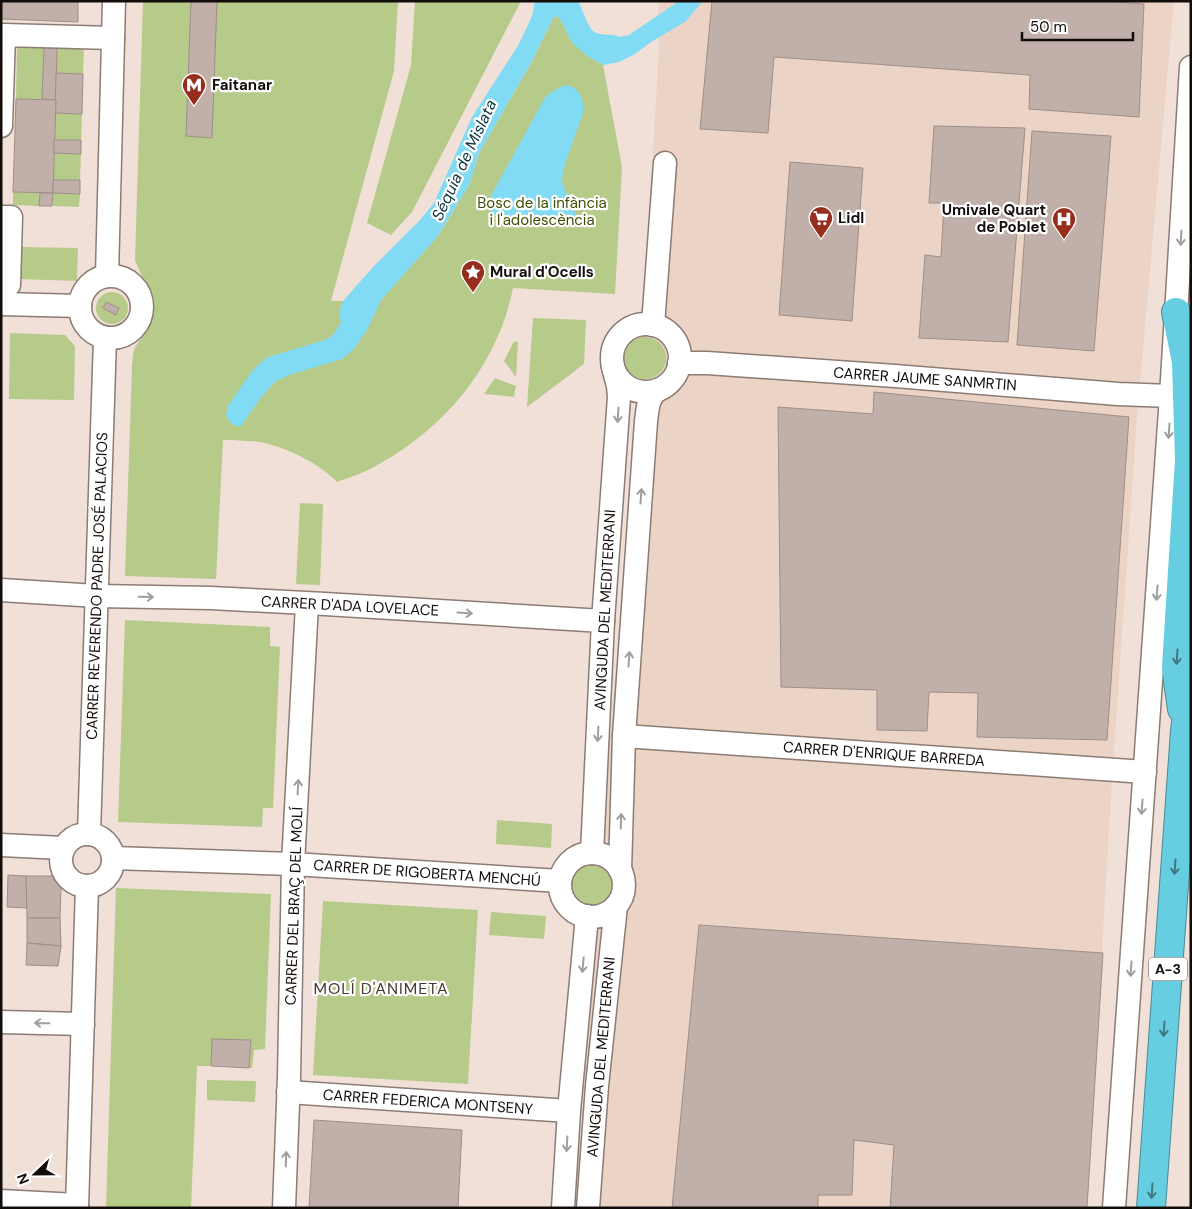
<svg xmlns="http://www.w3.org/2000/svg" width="1192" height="1209" viewBox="0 0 1192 1209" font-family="'DM Sans',sans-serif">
  <rect width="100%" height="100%" fill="#f1e0d8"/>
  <path fill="#ebd3c6" d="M658,1H1174L1137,416L1111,794L1087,1208H577L601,854L644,303L659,49Z"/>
  <g fill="#b6ca8a">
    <path d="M143,1H398L394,71L331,301H343L374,314L380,300L438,236L469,185L479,153L531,63L553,18L558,16C564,23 566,33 571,40C580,51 591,58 603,65L622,167L615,294L513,288C498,364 446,427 379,464C366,472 351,477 337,482C320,464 289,449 265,443C253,440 236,441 223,440L216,579L125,576L132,366C133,361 132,355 134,350C137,342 145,335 149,327C160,303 143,282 135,260Z"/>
    <path d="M415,1H521L412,212L391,235L367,223L411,65Z"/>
    <path d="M17,45L44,46L42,99H16Z"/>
    <path d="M57,46L84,47L83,74L56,73Z"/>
    <path d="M55,113L82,114L81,140H54Z"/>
    <path d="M54,153L81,154L80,180H53Z"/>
    <path d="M13,192L40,193L39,206L13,205Z"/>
    <path d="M53,193L80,194L79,207L53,206Z"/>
    <path d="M19,247L78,248L77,281L19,279Z"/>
    <circle cx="112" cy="308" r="16"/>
    <path d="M533,318L586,320L584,364L527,407Z"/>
    <path d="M10,333L65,335L75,346L74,400L9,399Z"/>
    <circle cx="645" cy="358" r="21"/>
    <path d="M514,341L518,342L516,377L504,361Z"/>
    <path d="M495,378L516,386L514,397L484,394Z"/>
    <path d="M300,503L323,504L320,585L296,584Z"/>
    <path d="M125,620L270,627V646L280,647L273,808H263L262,827L118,822Z"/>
    <path d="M497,820L552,824L551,848L496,844Z"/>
    <circle cx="591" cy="883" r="22"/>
    <path d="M116,888L271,894L265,1049L254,1050L252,1068H249L251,1040L212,1039L211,1066H197L191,1208H106Z"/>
    <path d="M323,901L478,910L468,1084L313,1075Z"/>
    <path d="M491,912L546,916L544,939L489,935Z"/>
    <path d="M207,1080L256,1081L255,1102L207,1100Z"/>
  </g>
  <g fill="#82dbf4">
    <path d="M535,1H578C583,9 588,30 596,33C604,36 611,33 620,37L629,35L679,1H703L685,22L651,42L635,54L619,62L603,65C591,58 576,50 569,37C565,30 563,23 558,16L553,18L531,63L479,153L469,185L438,236L381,300L367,330L353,350L342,359L289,375L276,381L262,396L241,426H235L229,421L226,415L228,406L252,371L259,364L268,357L325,340L333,335L341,322L339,312L343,301L374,266L420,220L434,203L472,117L519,44L532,16Z"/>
    <path d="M566,85C581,88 584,100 583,113L566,161L563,172L562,183L579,222L570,226L566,218L515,226L502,222L491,212L490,206V199L494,190L546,96L557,89Z"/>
  </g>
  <g fill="#c1b0a9" stroke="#9f8e88">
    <path d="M1,1H78V22L1,19Z"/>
    <path d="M191,1H217L212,138L186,136Z"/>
    <path d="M712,1H1105L1144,4L1139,117L1029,109L1030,75L774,57L768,133L700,129Z"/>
    <path d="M44,46H57L56,100L42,99Z"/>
    <path d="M56,73L83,74L82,114L55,113Z"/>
    <path d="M16,99L56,100L53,193L13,192Z"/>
    <path d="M934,126L1025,128L1008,342L919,338L925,255L941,257L944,203H929Z"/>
    <path d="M1032,131L1111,136L1094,351L1017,345Z"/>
    <path d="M54,140H81V154L54,153Z"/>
    <path d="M790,162L863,168L852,321L779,315Z"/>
    <path d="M53,180H80V194L53,193Z"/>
    <path d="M40,193H53L52,206H39Z"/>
    <path d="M106,302L119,308L116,315L103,308Z"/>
    <path d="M874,392L1129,417L1107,740L977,737L978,693L929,692L927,731L877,730V690L781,687L778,407L873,414Z"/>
    <path d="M8,875L26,876L27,908L7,907Z"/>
    <path d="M26,876H52L61,887L60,918H27Z"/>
    <path d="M27,918H60L61,946L27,943Z"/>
    <path d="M699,925L1103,953L1087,1208H890L894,1145L854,1140L852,1195H818V1208H672Z"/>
    <path d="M27,943L61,946L58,966L26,965Z"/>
    <path d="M212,1039L251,1040L249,1068L211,1066Z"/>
    <path d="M314,1120L462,1130L458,1208H309Z"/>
  </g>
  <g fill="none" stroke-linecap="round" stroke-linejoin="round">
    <g stroke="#8b7c74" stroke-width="25">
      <g id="minor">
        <path d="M1,126L4,35L113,38"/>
        <path d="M1,217H11L9,285"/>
        <circle cx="111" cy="307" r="31"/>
        <path d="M107,276L114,1"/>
        <path d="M1,304L80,306"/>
        <circle cx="646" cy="358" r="34"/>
        <path d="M653,325L665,163"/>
        <path d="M679,363H707L895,376L1118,394L1171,396"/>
        <path d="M1,590L97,596L211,598L325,604L603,621"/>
        <path d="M624,736L1145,772"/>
        <path d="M89,834L105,338"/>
        <circle cx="87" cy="860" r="26"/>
        <path d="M1,845L63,848"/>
        <path d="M592,853L603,621L619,397L618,386L613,367"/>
        <circle cx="592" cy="885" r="32"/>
        <path d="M113,858L293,864L560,881"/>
        <path d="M620,870L624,736L646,421C648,408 647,400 657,390"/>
        <path d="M1,1022L83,1024"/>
        <path d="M288,1092L569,1111"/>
        <path d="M1,1201L77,1205"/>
        <path d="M77,1208L87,886"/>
        <path d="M284,1208L289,1077L293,864L307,604"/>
        <path d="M563,1208L569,1111L587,916"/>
        <path d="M588,1208L597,1086L616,906"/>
        <path d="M1114,1208L1171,396L1191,67"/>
      </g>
    </g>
    <g stroke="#498a95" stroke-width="30">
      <g id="highway">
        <path d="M1176,312L1186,362L1189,460L1176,667L1182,709"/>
        <path d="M1151,1208L1185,731L1191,684"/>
      </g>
    </g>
    <use href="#minor" stroke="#fff" stroke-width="22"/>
    <use href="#highway" stroke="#66cee0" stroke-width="28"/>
  </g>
  <defs><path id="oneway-shaft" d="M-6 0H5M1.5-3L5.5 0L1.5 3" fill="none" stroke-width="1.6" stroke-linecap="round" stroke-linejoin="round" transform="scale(1.25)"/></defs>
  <g stroke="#a09e9d">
    <use href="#oneway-shaft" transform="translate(1181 238) rotate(93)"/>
    <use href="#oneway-shaft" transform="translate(618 415) rotate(94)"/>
    <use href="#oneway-shaft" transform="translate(1169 431) rotate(94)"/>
    <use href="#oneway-shaft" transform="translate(641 496) rotate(-86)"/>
    <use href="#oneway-shaft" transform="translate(1157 593) rotate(94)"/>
    <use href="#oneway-shaft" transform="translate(146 597) rotate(1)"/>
    <use href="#oneway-shaft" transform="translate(465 613) rotate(4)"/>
    <use href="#oneway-shaft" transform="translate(629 659) rotate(-86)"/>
    <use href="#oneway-shaft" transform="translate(598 734) rotate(93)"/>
    <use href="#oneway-shaft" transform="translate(298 787) rotate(-87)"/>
    <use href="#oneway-shaft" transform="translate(1142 807) rotate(94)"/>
    <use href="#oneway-shaft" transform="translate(621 821) rotate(-88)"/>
    <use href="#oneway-shaft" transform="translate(583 965) rotate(95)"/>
    <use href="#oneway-shaft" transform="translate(1131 969) rotate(94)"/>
    <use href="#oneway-shaft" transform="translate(42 1023) rotate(-179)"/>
    <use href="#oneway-shaft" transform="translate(567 1144) rotate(93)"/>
    <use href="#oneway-shaft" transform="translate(286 1159) rotate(-88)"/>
  </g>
  <g stroke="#407780">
    <use href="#oneway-shaft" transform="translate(1177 657) rotate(94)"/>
    <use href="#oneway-shaft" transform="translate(1175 867) rotate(94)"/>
    <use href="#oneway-shaft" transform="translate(1164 1029) rotate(94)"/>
    <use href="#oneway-shaft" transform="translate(1152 1191) rotate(94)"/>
  </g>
  <defs>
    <g id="metro-pin" transform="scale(1.25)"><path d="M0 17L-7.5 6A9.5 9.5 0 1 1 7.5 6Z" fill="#962d1d" stroke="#fff"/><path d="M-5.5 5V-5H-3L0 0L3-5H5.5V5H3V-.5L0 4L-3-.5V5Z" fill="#fff"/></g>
    <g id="supermarket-pin" transform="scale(1.25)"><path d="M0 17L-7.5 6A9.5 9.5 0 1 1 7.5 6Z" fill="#962d1d" stroke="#fff"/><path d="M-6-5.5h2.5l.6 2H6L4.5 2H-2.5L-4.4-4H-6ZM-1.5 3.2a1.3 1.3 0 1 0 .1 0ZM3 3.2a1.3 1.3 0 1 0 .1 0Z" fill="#fff"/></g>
    <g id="hospital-pin" transform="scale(1.25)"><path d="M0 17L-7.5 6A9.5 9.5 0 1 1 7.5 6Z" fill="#962d1d" stroke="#fff"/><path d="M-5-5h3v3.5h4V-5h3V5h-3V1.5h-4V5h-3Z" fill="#fff"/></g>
    <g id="sight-pin" transform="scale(1.25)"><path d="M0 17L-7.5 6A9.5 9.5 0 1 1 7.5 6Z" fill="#962d1d" stroke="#fff"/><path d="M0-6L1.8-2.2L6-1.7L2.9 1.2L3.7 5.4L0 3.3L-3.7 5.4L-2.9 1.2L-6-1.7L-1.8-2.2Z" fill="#fff"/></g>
  </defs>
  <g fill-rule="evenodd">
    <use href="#metro-pin" x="194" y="85"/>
    <use href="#supermarket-pin" x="821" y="218"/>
    <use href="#hospital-pin" x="1064" y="219"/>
    <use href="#sight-pin" x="473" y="272"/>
  </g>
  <g text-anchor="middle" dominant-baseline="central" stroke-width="4.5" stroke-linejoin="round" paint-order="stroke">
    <rect fill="#fff" stroke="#595554" stroke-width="1" x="1149" y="957.5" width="38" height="23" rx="4"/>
    <g font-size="14" font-weight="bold" fill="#120c0a">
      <text x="1168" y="969">A-3</text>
    </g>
    <g font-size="15" font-weight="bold" fill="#120c0a" stroke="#fff" text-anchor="start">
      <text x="212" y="85">Faitanar</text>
      <text x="1046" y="210" text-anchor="end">Umivale Quart<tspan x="1046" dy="17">de Poblet</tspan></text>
      <text x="838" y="218">Lidl</text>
      <text x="490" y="272">Mural d'Ocells</text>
    </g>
    <g font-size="15" fill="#3e4f00" stroke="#fff">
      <text x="542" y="203">Bosc de la infància<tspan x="542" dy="17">i l'adolescència</tspan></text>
    </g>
    <g font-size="15" fill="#120c0a" stroke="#fff">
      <text transform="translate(925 379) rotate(4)">CARRER JAUME SANMRTIN</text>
      <text transform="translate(97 586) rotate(-88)">CARRER REVERENDO PADRE JOSÉ PALACIOS</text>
      <text transform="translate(350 606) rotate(3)">CARRER D'ADA LOVELACE</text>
      <text transform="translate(605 610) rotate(-87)">AVINGUDA DEL MEDITERRANI</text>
      <text transform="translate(884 754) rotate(4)">CARRER D'ENRIQUE BARREDA</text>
      <text transform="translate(427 873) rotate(4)">CARRER DE RIGOBERTA MENCHÚ</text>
      <text transform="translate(294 906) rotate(-88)">CARRER DEL BRAÇ DEL MOLÍ</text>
      <text transform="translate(601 1057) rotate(-85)">AVINGUDA DEL MEDITERRANI</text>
      <text transform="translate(428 1102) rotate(4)">CARRER FEDERICA MONTSENY</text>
    </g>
    <g font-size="16" font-style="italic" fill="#09353f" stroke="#fff">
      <text transform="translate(464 160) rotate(-65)">Séquia de Mislata</text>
    </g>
    <g font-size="16" letter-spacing="1" fill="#453831" stroke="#fff">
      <text x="381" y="988">MOLÍ D'ANIMETA</text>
    </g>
  </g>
  <rect width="1192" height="1209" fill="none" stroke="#120c0a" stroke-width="5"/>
  <g transform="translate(35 1174) rotate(248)" stroke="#ffffff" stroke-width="4" paint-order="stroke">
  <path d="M0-4L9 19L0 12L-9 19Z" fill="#120c0a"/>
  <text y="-8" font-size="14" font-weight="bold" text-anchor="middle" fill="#120c0a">N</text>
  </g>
  <path d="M1022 32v8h111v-8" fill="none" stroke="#120c0a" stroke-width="2.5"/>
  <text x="1030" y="32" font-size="15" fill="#120c0a" stroke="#ffffff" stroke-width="4" paint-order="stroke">50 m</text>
</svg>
